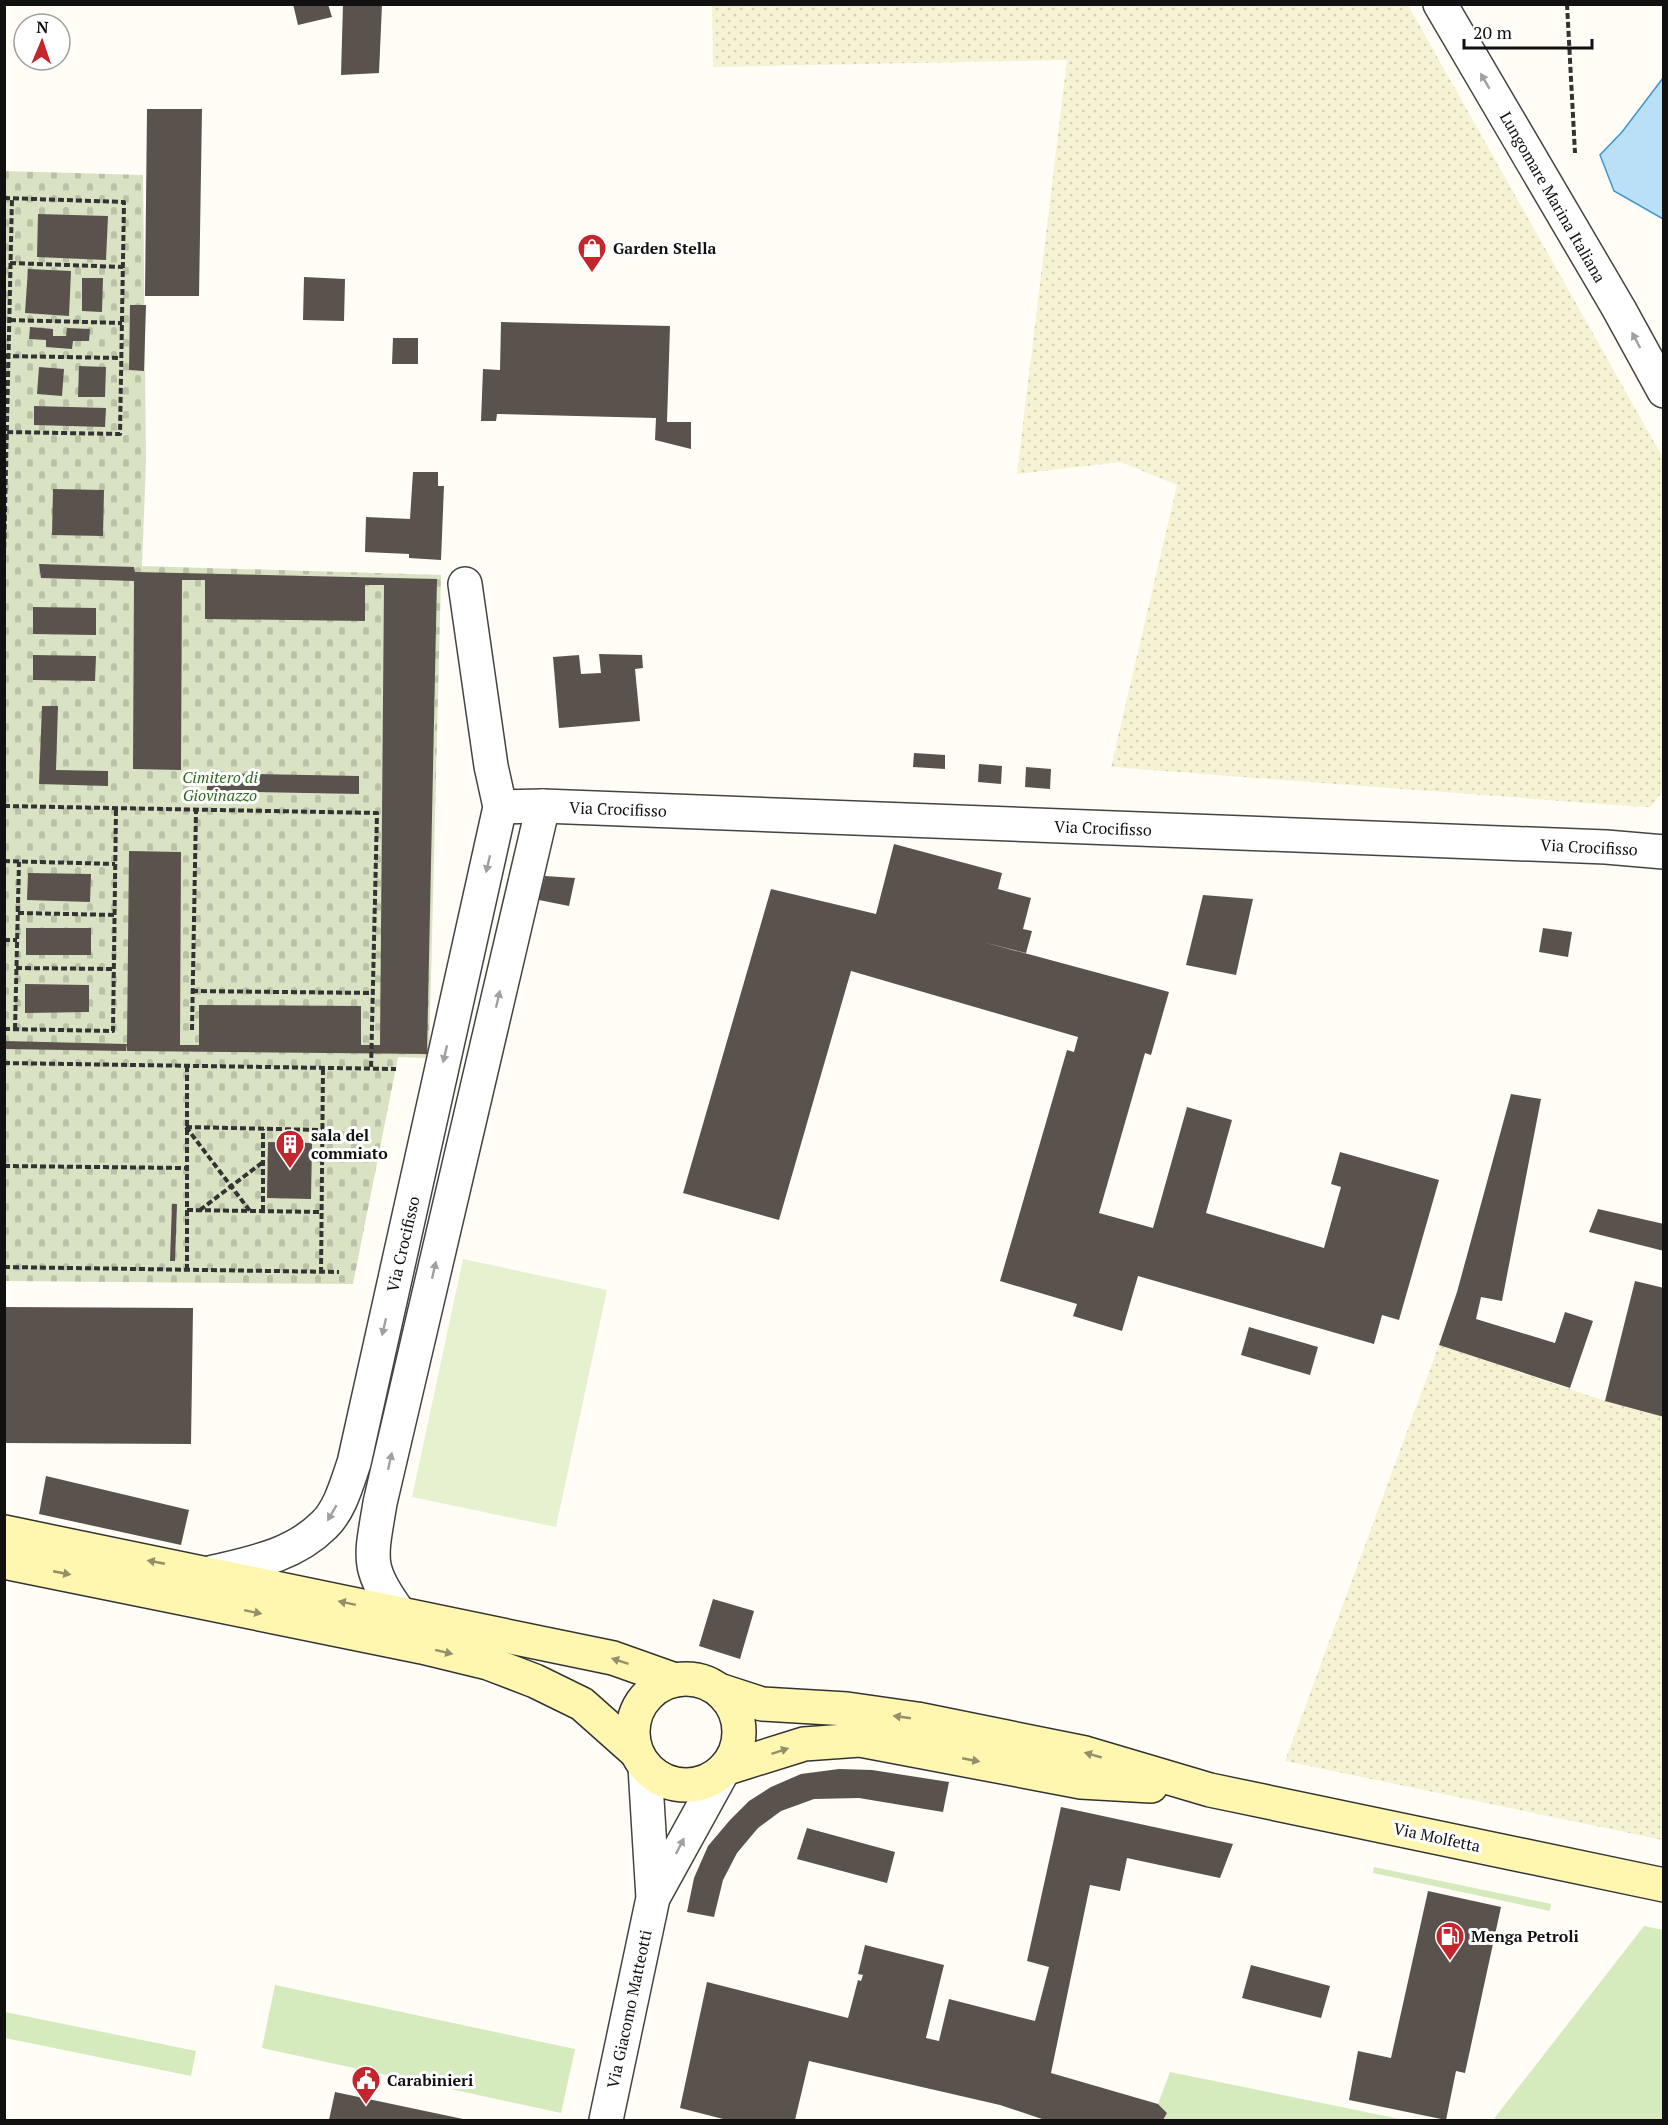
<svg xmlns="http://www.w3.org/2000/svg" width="1668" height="2125" viewBox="0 0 1668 2125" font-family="'PT Serif',serif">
  <defs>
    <pattern id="farmland-dots" width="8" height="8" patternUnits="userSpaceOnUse" patternTransform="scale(1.5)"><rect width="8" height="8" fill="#f6f3d4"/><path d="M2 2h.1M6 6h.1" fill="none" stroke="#d2cfb5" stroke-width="1.8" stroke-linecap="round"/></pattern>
    <pattern id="cemetery-stones" width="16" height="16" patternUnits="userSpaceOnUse" patternTransform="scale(1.5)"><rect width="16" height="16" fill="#d9e3c4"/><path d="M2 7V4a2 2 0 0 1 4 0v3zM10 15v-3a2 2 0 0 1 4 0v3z" fill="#b9c2a7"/></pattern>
  </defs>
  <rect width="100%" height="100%" fill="#fffdf5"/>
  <g fill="url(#farmland-dots)">
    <path d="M712,5H1408L1663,458V791L1650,807L1627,806L1111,767L1177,485L1121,462L1017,474L1067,60L713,67Z"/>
    <path d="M1439,1345L1605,1401L1663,1417V1840L1285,1761Z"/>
  </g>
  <g fill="#d5ebbd">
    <path d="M1374,1867L1551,1904L1550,1911L1373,1873Z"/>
    <path d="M1644,1926L1663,1930V2120H1493Z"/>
    <path d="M275,1985L575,2049L561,2113L262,2048Z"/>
    <path d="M5,2012L196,2051L191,2076L5,2038Z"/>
    <path d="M1170,2072L1405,2120H1163L1167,2113L1158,2104Z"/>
  </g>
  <path fill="url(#cemetery-stones)" d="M5,171L143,175L146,461L142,566L441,575L429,1058L398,1057L353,1284L5,1281Z"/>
  <path fill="#e6f2cf" d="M463,1259L607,1290L556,1527L412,1497Z"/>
  <path fill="#b9e0f7" stroke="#3f96cf" stroke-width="1.5" d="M1663,78V219L1614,191L1600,155L1622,132Z"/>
  <g fill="#5a524d">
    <path d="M293,4H328L332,17L298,25Z"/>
    <path d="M343,4H382L379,73L341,75Z"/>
    <path d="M147,109H202L199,296H145Z"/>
    <path d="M38,214L108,216L106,260L37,257Z"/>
    <path d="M28,269L71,271L69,316L25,313Z"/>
    <path d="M304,277L345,279L344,321L303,320Z"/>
    <path d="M82,278H103L102,312L82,311Z"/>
    <path d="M130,305H146L144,371L129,370Z"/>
    <path d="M501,322L670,326L667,422H691V449L655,440L656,418L497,414L496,421H481L483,369L500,370Z"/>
    <path d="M30,327L53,329V336H66L67,328L90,329L89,341H73L72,349L46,347V340L29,339Z"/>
    <path d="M393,338H418V364H392Z"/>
    <path d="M79,366L106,367L105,397H78Z"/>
    <path d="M39,367L64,369L62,396L37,394Z"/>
    <path d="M34,406L106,408L105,427L34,425Z"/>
    <path d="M413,472H438V486H444L441,560L409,558V554L365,552L366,517L410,519Z"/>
    <path d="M53,489L104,490L103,536L52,535Z"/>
    <path d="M39,564L134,567L135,572L437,579L427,1054L127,1051V1044L126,1051L4,1049V1041L127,1044L129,851L181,852L180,1045H199V1005L361,1006V1045H380L384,585H365V621L205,619V580H182L181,770L133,769L134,581L41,578Z"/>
    <path d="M33,607L96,608V635L33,634Z"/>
    <path d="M599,654L642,655L643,668L635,669L640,721L559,728L553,657L579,655L581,674L601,673Z"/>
    <path d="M33,655L96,656L95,681L33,680Z"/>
    <path d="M42,706H58L56,770L108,771V786L39,784Z"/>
    <path d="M914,753L945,755V769L913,767Z"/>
    <path d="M979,764L1002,766L1001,784L978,782Z"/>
    <path d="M1026,767L1051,769L1050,789L1025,787Z"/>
    <path d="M207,773L359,776V794L207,791Z"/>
    <path d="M894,844L1002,873L998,889L1031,898L1023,929L1032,931L1026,953L983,942L1169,992L1151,1055L1145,1053L1099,1213L1153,1228L1187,1107L1232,1120L1206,1213L1324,1248L1341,1187L1331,1184L1340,1152L1439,1180L1399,1320L1382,1315L1374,1344L1138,1276L1122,1331L1073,1316L1077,1304L1000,1281L1067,1050L1074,1052L1078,1037L851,971L779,1220L683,1193L771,889L876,914Z"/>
    <path d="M28,873L91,874L90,902L27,900Z"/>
    <path d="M545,876L575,878L569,906L539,900Z"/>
    <path d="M1203,895L1253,899L1236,975L1186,965Z"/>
    <rect x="26" y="928" width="65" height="27"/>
    <path d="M1543,928L1572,932L1568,957L1539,952Z"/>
    <path d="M25,984L89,985V1012L25,1013Z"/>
    <path d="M1511,1094L1541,1099L1502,1301L1481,1297L1476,1319L1555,1343L1565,1312L1593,1321L1570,1388L1439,1345L1457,1292Z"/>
    <path d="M268,1142L312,1143L311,1199L267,1198Z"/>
    <path d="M172,1204H177L175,1261H170Z"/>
    <path d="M1598,1209L1664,1224V1251L1589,1232Z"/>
    <path d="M1635,1281L1664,1288V1417L1605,1401Z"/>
    <path d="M4,1307L193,1308L191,1444L4,1443Z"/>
    <path d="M1249,1327L1318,1347L1310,1375L1241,1355Z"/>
    <path d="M46,1476L189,1510L181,1545L39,1514Z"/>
    <path d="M713,1599L754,1611L740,1659L699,1646Z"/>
    <path d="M839,1769L872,1770L949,1782L943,1812L859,1798L814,1799L781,1811L758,1828L737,1853L723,1880L714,1917L687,1912L694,1878L708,1846L730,1820L749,1801L771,1787L801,1774Z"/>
    <path d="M1061,1807L1233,1844L1220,1878L1127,1858L1120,1891L1090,1885L1051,2073L1158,2104L1167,2113L1163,2120H1045L1000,2105L809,2061L795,2120H727L680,2108L707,1982L848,2018L858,1980L861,1981L863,1975L858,1974L865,1945L944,1965L926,2038L939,2041L949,1999L1035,2021L1049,1967L1027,1961Z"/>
    <path d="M807,1828L895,1852L887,1883L797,1859Z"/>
    <path d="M1428,1891L1501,1907L1465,2073L1456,2071L1446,2120L1349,2100L1358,2051L1391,2058Z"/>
    <path d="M1251,1965L1330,1986L1321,2018L1242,1998Z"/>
    <path d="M335,2092L463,2119V2120H329Z"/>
  </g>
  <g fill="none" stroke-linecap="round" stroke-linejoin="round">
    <g stroke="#444" stroke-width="36">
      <g id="minor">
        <path d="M1440,4L1619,309L1664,391"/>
        <path d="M500,807L543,806L1606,847L1664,852"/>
        <path d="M210,1573C251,1563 293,1556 324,1525C340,1510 347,1483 354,1463L500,807L491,766L465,584"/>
        <path d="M400,1614C365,1567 371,1559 380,1503L543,806"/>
        <path d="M654,1896L724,1769"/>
        <path d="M606,2120L653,1898L645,1767"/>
      </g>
    </g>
    <g stroke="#333" stroke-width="36">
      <g id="secondary">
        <path d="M4,1532L613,1658L675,1680"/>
        <path d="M4,1562L422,1647L488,1663L535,1681L582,1704L636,1752"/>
        <circle cx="686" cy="1732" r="53"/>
        <path d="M719,1690L762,1704L847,1709L917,1719L1085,1753L1210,1790L1664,1885"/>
        <path d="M724,1769L804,1744L860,1740L1081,1782L1151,1786"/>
      </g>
    </g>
    <g stroke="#333" stroke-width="4" stroke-dasharray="6 3" stroke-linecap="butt">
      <path d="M1567,4L1575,153"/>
      <path d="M4,198L124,202L120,434L4,432"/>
      <path d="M10,263L123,267"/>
      <path d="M10,320L122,323"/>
      <path d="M4,356L121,358"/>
      <path d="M4,557L12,198"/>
      <path d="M4,806L377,813L371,1069"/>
      <path d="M4,861L115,864"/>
      <path d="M18,913L115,915"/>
      <path d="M4,940H17"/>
      <path d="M16,968L114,969"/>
      <path d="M192,991L373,993"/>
      <path d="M4,1029L113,1031L116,808"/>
      <path d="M15,1029L19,862"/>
      <path d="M192,1030L196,810"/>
      <path d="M4,1063L396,1069"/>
      <path d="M186,1127L322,1130"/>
      <path d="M186,1127L250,1211"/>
      <path d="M4,1166L186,1168"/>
      <path d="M187,1210L321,1212"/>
      <path d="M200,1210L263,1162"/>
      <path d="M263,1211V1129"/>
      <path d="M4,1267L339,1272"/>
      <path d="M187,1270V1066"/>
      <path d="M321,1273L323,1068"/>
    </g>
    <use href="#minor" stroke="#fff" stroke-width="33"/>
    <use href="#secondary" stroke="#fff6b0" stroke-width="33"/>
  </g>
  <defs><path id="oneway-solid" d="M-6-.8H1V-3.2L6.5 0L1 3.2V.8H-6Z" transform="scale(1.5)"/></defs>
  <g fill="#a0a0a0">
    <use href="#oneway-solid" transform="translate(1485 81) rotate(-120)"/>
    <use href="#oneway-solid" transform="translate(1636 340) rotate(-118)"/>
    <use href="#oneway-solid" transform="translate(488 864) rotate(103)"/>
    <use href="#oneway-solid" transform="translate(498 999) rotate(-77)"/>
    <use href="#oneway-solid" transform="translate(445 1054) rotate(103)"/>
    <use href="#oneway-solid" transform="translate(434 1270) rotate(-77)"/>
    <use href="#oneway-solid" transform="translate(384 1327) rotate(103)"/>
    <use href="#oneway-solid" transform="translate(390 1461) rotate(-77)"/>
    <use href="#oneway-solid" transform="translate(332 1513) rotate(120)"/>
    <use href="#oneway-solid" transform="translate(680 1846) rotate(-63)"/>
  </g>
  <g fill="#948f68">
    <use href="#oneway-solid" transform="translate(156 1562) rotate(-169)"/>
    <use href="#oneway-solid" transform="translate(62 1573) rotate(11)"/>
    <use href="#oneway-solid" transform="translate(347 1603) rotate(-168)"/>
    <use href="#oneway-solid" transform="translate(253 1612) rotate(12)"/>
    <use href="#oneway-solid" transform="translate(444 1652) rotate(14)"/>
    <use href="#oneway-solid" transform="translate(620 1661) rotate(-162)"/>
    <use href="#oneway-solid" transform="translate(902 1717) rotate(-172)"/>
    <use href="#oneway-solid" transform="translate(780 1751) rotate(-18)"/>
    <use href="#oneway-solid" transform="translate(1093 1755) rotate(-164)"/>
    <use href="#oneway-solid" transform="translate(971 1760) rotate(11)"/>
  </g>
  <defs>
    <g id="shop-pin" transform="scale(1.5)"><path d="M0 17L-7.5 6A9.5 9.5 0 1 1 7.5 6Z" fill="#c4262e" stroke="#fff"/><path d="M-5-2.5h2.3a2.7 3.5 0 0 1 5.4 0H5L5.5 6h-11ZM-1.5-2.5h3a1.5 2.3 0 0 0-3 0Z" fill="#fff"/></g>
    <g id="building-pin" transform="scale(1.5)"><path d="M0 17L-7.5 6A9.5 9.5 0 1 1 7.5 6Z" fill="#c4262e" stroke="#fff"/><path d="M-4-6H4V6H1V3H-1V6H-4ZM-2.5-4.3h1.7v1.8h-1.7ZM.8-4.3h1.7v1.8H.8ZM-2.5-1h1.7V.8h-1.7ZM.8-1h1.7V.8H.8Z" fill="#fff"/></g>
    <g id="fuel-pin" transform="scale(1.5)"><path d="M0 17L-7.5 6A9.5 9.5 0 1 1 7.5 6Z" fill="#c4262e" stroke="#fff"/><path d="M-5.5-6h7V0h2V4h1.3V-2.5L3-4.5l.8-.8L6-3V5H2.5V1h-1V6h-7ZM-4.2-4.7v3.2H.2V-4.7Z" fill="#fff"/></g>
    <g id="civic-pin" transform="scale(1.5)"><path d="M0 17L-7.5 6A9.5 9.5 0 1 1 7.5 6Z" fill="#c4262e" stroke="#fff"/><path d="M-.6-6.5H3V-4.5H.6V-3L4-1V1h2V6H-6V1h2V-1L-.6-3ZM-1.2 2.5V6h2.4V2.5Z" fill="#fff"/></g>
  </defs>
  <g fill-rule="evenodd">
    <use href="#shop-pin" x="592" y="248"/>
    <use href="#building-pin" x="290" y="1144"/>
    <use href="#fuel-pin" x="1450" y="1936"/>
    <use href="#civic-pin" x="366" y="2080"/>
  </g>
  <g text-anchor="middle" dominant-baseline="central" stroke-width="6" stroke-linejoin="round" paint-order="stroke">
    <g font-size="16" fill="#111" stroke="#fff">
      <text transform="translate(1553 197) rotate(60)">Lungomare Marina Italiana</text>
      <text transform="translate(618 809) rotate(2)">Via Crocifisso</text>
      <text transform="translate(1103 828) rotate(2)">Via Crocifisso</text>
      <text transform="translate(1589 847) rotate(3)">Via Crocifisso</text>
      <text transform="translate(403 1244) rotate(-77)">Via Crocifisso</text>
      <text transform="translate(1437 1837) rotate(12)">Via Molfetta</text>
      <text transform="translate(629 2009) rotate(-78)">Via Giacomo Matteotti</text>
    </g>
    <g font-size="16" font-weight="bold" fill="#111" stroke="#fff" text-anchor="start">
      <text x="613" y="248">Garden Stella</text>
      <text x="311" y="1135">sala del<tspan x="311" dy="18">commiato</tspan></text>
      <text x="1471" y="1936">Menga Petroli</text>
      <text x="387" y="2080">Carabinieri</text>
    </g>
    <g font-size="16" font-style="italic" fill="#2f6b1f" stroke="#fff">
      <text x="220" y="777">Cimitero di<tspan x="220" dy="18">Giovinazzo</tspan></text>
    </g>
  </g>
  <rect width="1668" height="2125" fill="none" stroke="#111111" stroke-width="12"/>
  <g transform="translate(42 42) rotate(2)"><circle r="28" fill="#ffffff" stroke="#a0a0a0" stroke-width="1.5"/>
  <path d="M0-4.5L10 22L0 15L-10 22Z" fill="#c4262e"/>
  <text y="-9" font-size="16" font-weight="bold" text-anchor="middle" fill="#111111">N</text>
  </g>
  <path d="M1464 39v9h128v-9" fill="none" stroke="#111111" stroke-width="3"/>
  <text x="1473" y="39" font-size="18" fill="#111111" stroke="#ffffff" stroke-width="4.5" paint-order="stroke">20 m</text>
</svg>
